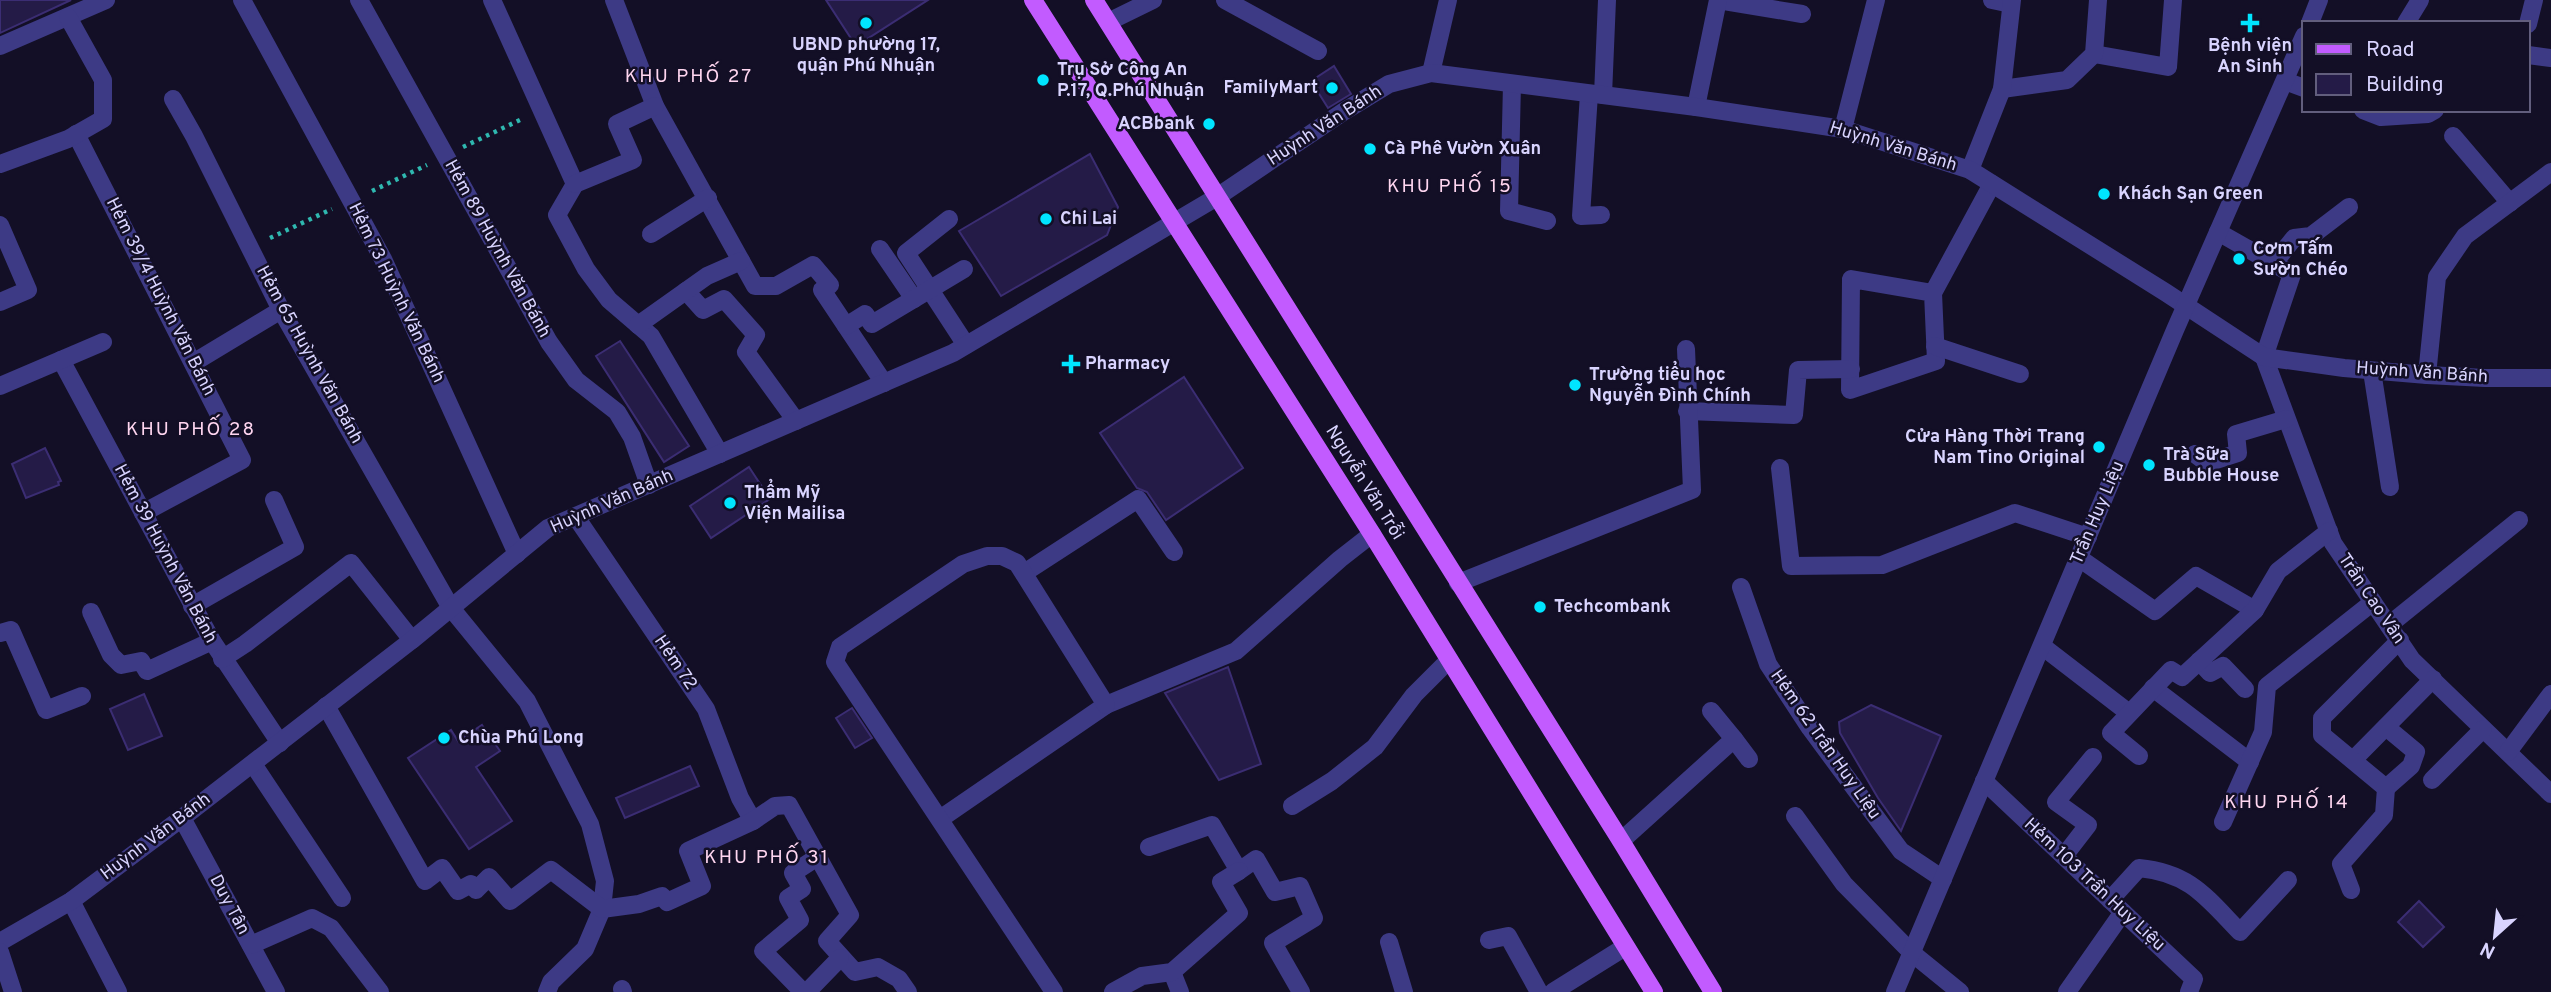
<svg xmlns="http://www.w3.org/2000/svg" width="2551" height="992" viewBox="0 0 2551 992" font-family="Overpass,sans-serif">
  <rect width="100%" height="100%" fill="#130f26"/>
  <g fill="#241b47" stroke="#3b2d73" stroke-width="2">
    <path d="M0,0H71L0,33Z"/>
    <path d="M826,0H928L856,46Z"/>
    <path d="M1334,66L1351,94L1328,108L1311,81Z"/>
    <path d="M1090,154L1118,207L1107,235L1001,296L959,231Z"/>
    <path d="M620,341L689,446L664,462L596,356Z"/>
    <path d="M1184,377L1243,468L1166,520L1147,492L1137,488L1100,433Z"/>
    <path d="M45,448L61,481L58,482L59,485L26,498L12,464Z"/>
    <path d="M749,467L770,499L711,538L690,506Z"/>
    <path d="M1228,667L1261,764L1219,780L1165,693Z"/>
    <path d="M144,694L162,736L128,750L110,709Z"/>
    <path d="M1871,705L1941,736L1901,831L1878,798L1840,733L1839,722Z"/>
    <path d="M852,708L872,738L855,748L836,718Z"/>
    <path d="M482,725L500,751L476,767L512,821L469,849L408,758L451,730L458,741Z"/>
    <path d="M690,766L699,786L625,818L616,798Z"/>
    <path d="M2419,901L2444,927L2423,947L2398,922Z"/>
  </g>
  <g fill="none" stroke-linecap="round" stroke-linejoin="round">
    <g stroke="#2fb8b0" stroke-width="4.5" stroke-dasharray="3.5 5" stroke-linecap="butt">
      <path d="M463,147L522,119"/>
      <path d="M372,191L427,165"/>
      <path d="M270,238L332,209"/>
    </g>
    <g stroke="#3d3a85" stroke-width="18">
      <path d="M242,0L383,259L517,554"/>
      <path d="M359,0L549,342L576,380L617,412L632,437L649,485"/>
      <path d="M492,0L575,184L557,215L586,269L609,300L651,336L720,454"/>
      <path d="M614,0L655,106L755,286H776L813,265L830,285L822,290L884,383"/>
      <path d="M1225,0L1318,51"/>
      <path d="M1718,0L1802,14"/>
      <path d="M1992,0L2011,4"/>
      <path d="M1108,22L1153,0"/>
      <path d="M2310,23L2319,0"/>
      <path d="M2406,23L2420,0"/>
      <path d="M2528,24L2534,0"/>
      <path d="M0,46L106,0"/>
      <path d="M2094,54L2168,67L2173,0"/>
      <path d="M2528,55L2551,58"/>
      <path d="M1431,73L1448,0"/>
      <path d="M2285,81L2304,88"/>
      <path d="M1512,84L1509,211L1547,221"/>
      <path d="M2002,89L2067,80L2094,54L2098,0"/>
      <path d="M1589,94L1581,216L1601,215"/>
      <path d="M1603,95L1607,0"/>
      <path d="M173,99L194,136L281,310L451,608L527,701L590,824L605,881L602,909L585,949L551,982L547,992"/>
      <path d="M1696,107L1718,0"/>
      <path d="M2363,110L2381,117L2428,114L2435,110"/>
      <path d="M1843,129L1876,0"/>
      <path d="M76,134L242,460L143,513"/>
      <path d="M2453,136L2510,203"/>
      <path d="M0,164L68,139L103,119V80L68,17"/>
      <path d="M1970,170L2002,89L2012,0"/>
      <path d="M575,184L633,160L617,124L655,106"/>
      <path d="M949,219L906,253L966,345"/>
      <path d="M0,225L28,290L0,302"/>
      <path d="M2218,232L2292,274L2264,357L2333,543L2412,660L2551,794"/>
      <path d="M651,234L708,198"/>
      <path d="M880,249L914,299"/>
      <path d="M2274,263L2294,238L2311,236L2349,207"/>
      <path d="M686,291L703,310L724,299L756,335L746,352L796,421"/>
      <path d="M1933,293L1851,279L1850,390L1936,361L1933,293L1992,184"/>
      <path d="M638,325L707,276L741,261"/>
      <path d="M846,326L865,314L872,324L964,269"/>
      <path d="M1935,346L2020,374"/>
      <path d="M61,360L212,641L280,743"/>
      <path d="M193,363L281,310"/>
      <path d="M2372,371L2390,487"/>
      <path d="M2427,375L2437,277L2465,236L2551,172"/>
      <path d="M0,386L103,342"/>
      <path d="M1687,411L1794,415L1798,370L1851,369"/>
      <path d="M2195,454L2207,463L2238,453L2236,434L2286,419"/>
      <path d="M1780,468L1791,566L1882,565L2015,513L2088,537"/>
      <path d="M576,517L706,709L740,798L753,821"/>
      <path d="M2079,558L2155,611L2196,576L2255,610"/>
      <path d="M1024,573L1138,499L1174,552"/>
      <path d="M1458,583L1692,490L1686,349"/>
      <path d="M1741,587L1768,664L1810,728L1901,851L1943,879"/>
      <path d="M192,606L295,547L274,500"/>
      <path d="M91,612L111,655L121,665L141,661L147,671L212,641"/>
      <path d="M2389,625L2519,520"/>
      <path d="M0,633L11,630L46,710L82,696"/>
      <path d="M2042,646L2129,713"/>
      <path d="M222,659L245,644L351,563L412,640"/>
      <path d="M2199,661L2210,673L2223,666L2245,689"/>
      <path d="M2153,688L2250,762"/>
      <path d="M326,706L425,881L442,868L458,891L471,884L476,890L489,877L510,901L551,870L602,909L639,904L662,896L667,902L702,886L688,851L753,821L775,806L789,805L850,915L827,941L855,972L878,967L899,979L908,992"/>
      <path d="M2386,727L2416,752L2411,766L2386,788"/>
      <path d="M1734,739L1749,759"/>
      <path d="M2508,752L2551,694"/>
      <path d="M2139,756L2111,733L2171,670L2182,677L2255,610L2278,571L2329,531"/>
      <path d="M2353,760L2433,679"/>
      <path d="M253,764L342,898"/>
      <path d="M2432,780L2483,729"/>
      <path d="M1984,781L2194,979L2189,992"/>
      <path d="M1292,806L1332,781L1375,747L1414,695L1449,660"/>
      <path d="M1795,816L1844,884L1912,953L1960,992"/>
      <path d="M182,818L276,992"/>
      <path d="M940,819L1106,705L1236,651L1340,559L1372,534"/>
      <path d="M2223,822L2263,732L2267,686L2373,602"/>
      <path d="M1621,841L1734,739L1711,711"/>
      <path d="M1149,847L1212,825L1239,871L1256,859L1275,892L1300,886L1314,918L1273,943L1301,992"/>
      <path d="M2064,856L2088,825L2056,802L2093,757"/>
      <path d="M2351,890L2341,864L2384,815L2386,788L2322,735V718L2400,640"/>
      <path d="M2110,900L2139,868C2190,873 2206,897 2240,932L2288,880"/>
      <path d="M71,901L118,992"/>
      <path d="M1489,940L1508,936L1539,992"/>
      <path d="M0,942L71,901L182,818L412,640L548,528L953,353L1217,197L1343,112L1389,84L1431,73L1696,107L1843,129L1970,170L2165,292L2264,357L2344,368L2427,375L2485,378H2551"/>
      <path d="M1389,942L1404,992"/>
      <path d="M251,945L312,918L331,928L380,992"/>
      <path d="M0,952L13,992"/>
      <path d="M1172,972L1180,992"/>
      <path d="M622,989L623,992"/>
      <path d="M803,992L763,951L800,920L788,898L802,889L793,873L819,856"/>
      <path d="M807,992L840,958"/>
      <path d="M1054,992L835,662L840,647L963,564L987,556H1002L1017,563L1106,705"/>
      <path d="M1113,992L1142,976L1172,972L1239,913L1221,882L1239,871"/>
      <path d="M1553,992L1625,947"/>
      <path d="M1895,992L2175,330L2304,36"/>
      <path d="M2067,992L2123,912"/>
    </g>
    <g stroke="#c25bff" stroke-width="18">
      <path d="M1033,0L1372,534L1654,992"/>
      <path d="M1094,0L1621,841L1713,992"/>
    </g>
  </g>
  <g fill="#00e5ff" stroke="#130f26" stroke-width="2.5">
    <circle cx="866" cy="23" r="7"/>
    <path d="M2246.5 12.5h7v7h7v7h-7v7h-7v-7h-7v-7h7z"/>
    <circle cx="1043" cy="80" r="7"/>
    <circle cx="1332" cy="88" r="7"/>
    <circle cx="1209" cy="124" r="7"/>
    <circle cx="1370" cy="149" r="7"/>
    <circle cx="2104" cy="194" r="7"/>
    <circle cx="1046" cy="219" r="7"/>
    <circle cx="2239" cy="259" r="7"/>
    <path d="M1067.5 353.5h7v7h7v7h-7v7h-7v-7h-7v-7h7z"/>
    <circle cx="1575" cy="385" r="7"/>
    <circle cx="2099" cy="447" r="7"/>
    <circle cx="2149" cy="465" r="7"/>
    <circle cx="730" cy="503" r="7"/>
    <circle cx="1540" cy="607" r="7"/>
    <circle cx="444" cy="738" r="7"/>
  </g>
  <g text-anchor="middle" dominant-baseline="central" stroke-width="5" stroke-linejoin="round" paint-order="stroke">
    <g font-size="18" font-weight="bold" fill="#d9d4ff" stroke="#130f26" text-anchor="start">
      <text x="866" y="45" text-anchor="middle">UBND phường 17,<tspan x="866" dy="21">quận Phú Nhuận</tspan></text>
      <text x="2250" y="46" text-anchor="middle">Bệnh viện<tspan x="2250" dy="21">An Sinh</tspan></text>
      <text x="1057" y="70">Trụ Sở Công An<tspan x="1057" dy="21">P.17, Q.Phú Nhuận</tspan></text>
      <text x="1318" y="88" text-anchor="end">FamilyMart</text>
      <text x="1195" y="124" text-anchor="end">ACBbank</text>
      <text x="1384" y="149">Cà Phê Vườn Xuân</text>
      <text x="2118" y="194">Khách Sạn Green</text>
      <text x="1060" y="219">Chi Lai</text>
      <text x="2253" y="249">Cơm Tấm<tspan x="2253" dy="21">Sườn Chéo</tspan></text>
      <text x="1085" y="364">Pharmacy</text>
      <text x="1589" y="375">Trường tiểu học<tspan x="1589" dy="21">Nguyễn Đình Chính</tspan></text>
      <text x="2085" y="437" text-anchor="end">Cửa Hàng Thời Trang<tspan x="2085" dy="21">Nam Tino Original</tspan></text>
      <text x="2163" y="455">Trà Sữa<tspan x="2163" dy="21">Bubble House</tspan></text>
      <text x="744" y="493">Thẩm Mỹ<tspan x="744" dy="21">Viện Mailisa</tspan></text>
      <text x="1554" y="607">Techcombank</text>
      <text x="458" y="738">Chùa Phú Long</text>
    </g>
    <g font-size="18" fill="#d9d4ff" stroke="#130f26">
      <text transform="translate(1325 126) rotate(-33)">Huỳnh Văn Bánh</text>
      <text transform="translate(1893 147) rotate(17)">Huỳnh Văn Bánh</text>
      <text transform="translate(497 249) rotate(61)">Hẻm 89 Huỳnh Văn Bánh</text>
      <text transform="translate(396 293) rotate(64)">Hẻm 73 Huỳnh Văn Bánh</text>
      <text transform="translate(160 297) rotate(63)">Hẻm 39/4 Huỳnh Văn Bánh</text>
      <text transform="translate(309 355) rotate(61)">Hẻm 65 Huỳnh Văn Bánh</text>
      <text transform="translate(2422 373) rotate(4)">Huỳnh Văn Bánh</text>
      <text transform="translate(1364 483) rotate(58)">Nguyễn Văn Trỗi</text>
      <text transform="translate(612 502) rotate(-24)">Huỳnh Văn Bánh</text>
      <text transform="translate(2098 513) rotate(-67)">Trần Huy Liệu</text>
      <text transform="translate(165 554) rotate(62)">Hẻm 39 Huỳnh Văn Bánh</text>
      <text transform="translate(2371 599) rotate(56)">Trần Cao Vân</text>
      <text transform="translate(675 663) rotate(56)">Hẻm 72</text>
      <text transform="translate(1825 745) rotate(55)">Hẻm 62 Trần Huy Liệu</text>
      <text transform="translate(156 837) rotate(-37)">Huỳnh Văn Bánh</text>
      <text transform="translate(2094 885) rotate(43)">Hẻm 103 Trần Huy Liệu</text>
      <text transform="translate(229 905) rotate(62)">Duy Tân</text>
    </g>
    <g font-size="19" letter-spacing="2" fill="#ffd6f0" stroke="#130f26">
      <text x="689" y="77">KHU PHỐ 27</text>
      <text x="1450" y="187">KHU PHỐ 15</text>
      <text x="191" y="430">KHU PHỐ 28</text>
      <text x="2287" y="803">KHU PHỐ 14</text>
      <text x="767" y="858">KHU PHỐ 31</text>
    </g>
  </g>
  <rect x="2302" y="21" width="228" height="91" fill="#130f26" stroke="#625e7d" stroke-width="2"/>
  <rect x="2316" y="44" width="35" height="10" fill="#c25bff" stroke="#625e7d" stroke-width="2"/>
  <text x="2366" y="56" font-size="21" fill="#d9d4ff">Road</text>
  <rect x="2316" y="74" width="35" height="21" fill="#241b47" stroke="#625e7d" stroke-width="2"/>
  <text x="2366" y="91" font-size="21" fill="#d9d4ff">Building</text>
  <g transform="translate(2495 936) rotate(207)" stroke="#130f26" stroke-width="5" paint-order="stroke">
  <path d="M0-5L12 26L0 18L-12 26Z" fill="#d9d4ff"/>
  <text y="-10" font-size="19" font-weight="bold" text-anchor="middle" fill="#d9d4ff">N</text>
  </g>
</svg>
